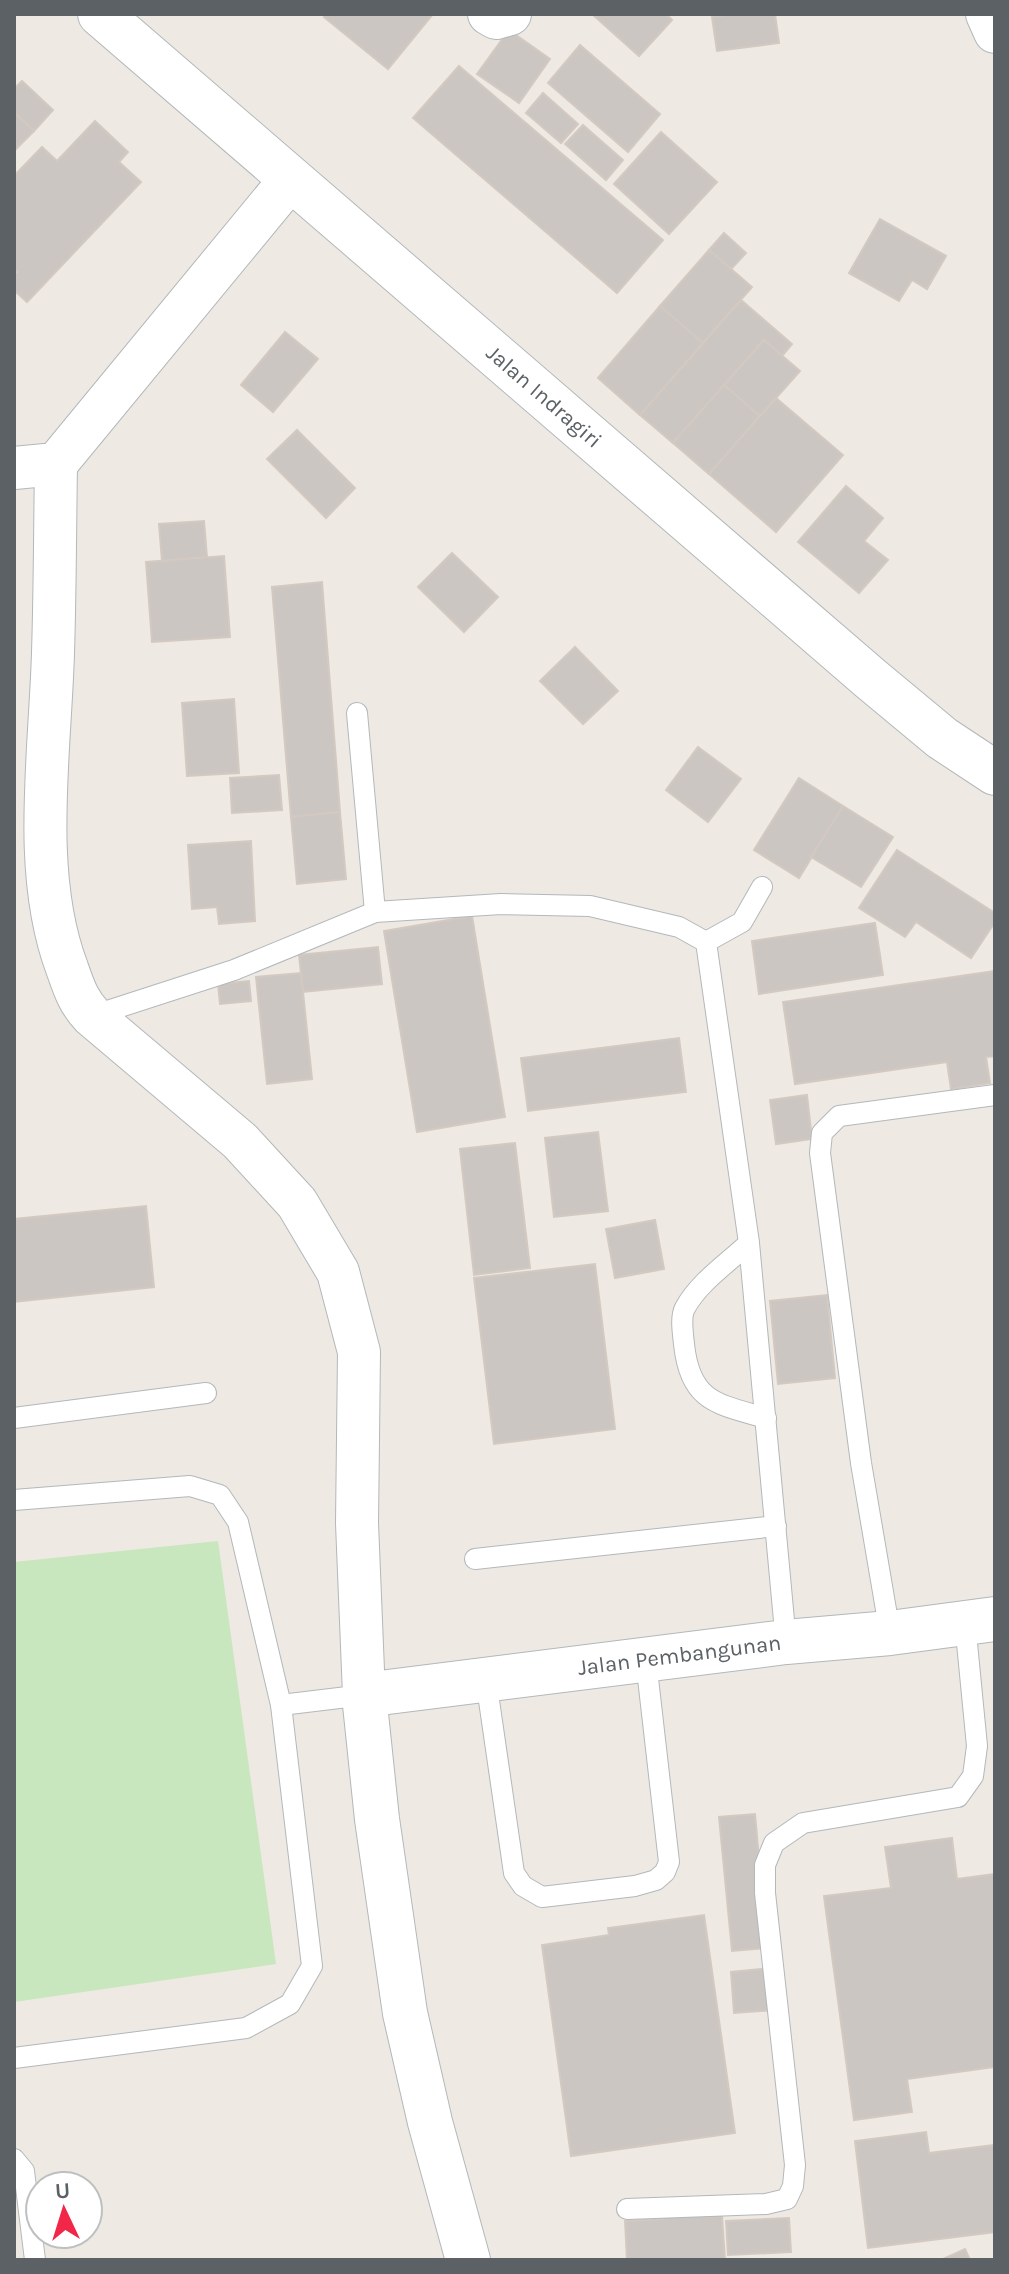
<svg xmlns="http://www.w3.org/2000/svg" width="1009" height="2274" viewBox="0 0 1009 2274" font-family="Karla,sans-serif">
  <rect width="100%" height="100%" fill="#eee9e3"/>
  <path fill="#c8e7be" d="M218,1541L276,1964L14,2002V1562Z"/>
  <g fill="#cbc6c2" stroke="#d3c9c1" stroke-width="2">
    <path d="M326,14H433L388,69L324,17Z"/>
    <path d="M592,14H666L672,20L639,56Z"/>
    <path d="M733,14H775L779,43L717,51L712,17Z"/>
    <path d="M509,30L550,59L519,103L477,74Z"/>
    <path d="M580,45L660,114L628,152L548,83Z"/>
    <path d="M459,66L663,240L617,293L413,118Z"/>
    <path d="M22,81L53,110L34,131L14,112V89Z"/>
    <path d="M543,93L578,124L561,143L526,113Z"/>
    <path d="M14,112L34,131L14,151Z"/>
    <path d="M95,121L128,152L119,162L141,182L27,302L14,290V276L18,272L14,268V176L42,147L57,161Z"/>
    <path d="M583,125L623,160L606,180L565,144Z"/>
    <path d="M661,132L717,182L669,234L614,184Z"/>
    <path d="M880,219L946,256L927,289L912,280L899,301L849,273Z"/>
    <path d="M724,233L746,253L731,269L709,250Z"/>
    <path d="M709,250L752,287L703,343L660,306Z"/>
    <path d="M741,300L792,344L782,356L764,340L673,443L640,415Z"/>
    <path d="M660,306L703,343L640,415L598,378Z"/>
    <path d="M285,332L318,359L273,412L241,385Z"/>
    <path d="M764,340L800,371L760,416L724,385Z"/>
    <path d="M724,385L760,416L709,474L673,443Z"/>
    <path d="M776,398L843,455L776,532L709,474Z"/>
    <path d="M297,430L355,488L326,518L267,459Z"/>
    <path d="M846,486L883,518L864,541L888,560L859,593L798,542Z"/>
    <path d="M204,521L207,557L162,561L159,524Z"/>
    <path d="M452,553L498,597L464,632L418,587Z"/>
    <path d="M224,556L230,637L152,642L146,562Z"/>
    <path d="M322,582L340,812L291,817L272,587Z"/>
    <path d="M575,647L618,691L583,724L540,681Z"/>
    <path d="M234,699L239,773L187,776L182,703Z"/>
    <path d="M698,747L741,779L708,822L666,790Z"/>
    <path d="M279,775L282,810L232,813L230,778Z"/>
    <path d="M799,778L843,806L799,878L754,850Z"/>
    <path d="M843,806L893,837L861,887L811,857Z"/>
    <path d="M340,812L346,879L297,884L291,817Z"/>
    <path d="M251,841L255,921L219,924L217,907L192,909L188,845Z"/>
    <path d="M897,850L995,913V922L971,958L916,922L905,937L859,908Z"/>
    <path d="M472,916L505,1117L417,1132L384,931Z"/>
    <path d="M875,923L883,975L759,994L752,941Z"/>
    <path d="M378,947L382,984L303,992L299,955Z"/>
    <path d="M995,971V1056L986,1057L990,1083L951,1089L947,1062L795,1084L783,1002Z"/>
    <path d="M301,973L312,1079L267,1084L256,977Z"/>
    <path d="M249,981L251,1001L220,1004L218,984Z"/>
    <path d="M679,1038L686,1092L528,1111L521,1058Z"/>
    <path d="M807,1095L812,1139L776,1144L770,1100Z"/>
    <path d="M598,1132L608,1211L554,1217L545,1138Z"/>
    <path d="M515,1143L530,1268L474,1275L460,1149Z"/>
    <path d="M146,1206L154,1287L14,1302V1219Z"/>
    <path d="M655,1220L664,1269L615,1278L606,1229Z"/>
    <path d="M595,1264L615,1429L494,1444L474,1278Z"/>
    <path d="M827,1295L835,1378L778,1384L770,1301Z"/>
    <path d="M755,1814L767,1948L732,1951L719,1817Z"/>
    <path d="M952,1838L957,1879L995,1874V2067L907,2079L912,2112L854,2120L824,1896L891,1888L885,1847Z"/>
    <path d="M704,1915L735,2133L571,2156L542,1945L609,1935L608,1928Z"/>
    <path d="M771,1968L775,2010L734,2013L731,1972Z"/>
    <path d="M926,2132L929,2153L995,2145V2232L868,2248L855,2141Z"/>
    <path d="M707,2208V2217L722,2216L725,2260H627L625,2221L663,2219V2211Z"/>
    <path d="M789,2218L791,2252L728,2255L726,2221Z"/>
    <path d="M965,2249L970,2260H941Z"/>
  </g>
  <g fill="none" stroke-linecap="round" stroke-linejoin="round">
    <g stroke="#b3b8bb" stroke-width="22">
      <g id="service">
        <path d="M357,713L375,912"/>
        <path d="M706,942L749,1243L786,1642"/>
        <path d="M92,1016L234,970L375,912L501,904L590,906L679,927L706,942L742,922L762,887"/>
        <path d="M749,1243C728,1263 699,1282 685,1308C680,1317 683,1334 684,1344C690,1402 717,1404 766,1418"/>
        <path d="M14,1418L206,1393"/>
        <path d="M14,1500L190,1486L220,1495L238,1522L281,1705L312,1966L290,2004L246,2028L14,2058"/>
        <path d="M475,1559L776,1526"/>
        <path d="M890,1633L861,1463L820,1153L822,1133L839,1116L995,1095"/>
        <path d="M486,1680L514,1873L523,1886L542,1897L635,1886L656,1880L665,1872L669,1862L646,1661"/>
        <path d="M281,1705L364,1695"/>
        <path d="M14,2159L24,2171L35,2260"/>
        <path d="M627,2209L766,2204L787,2199L793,2186L795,2165L765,1893V1865L774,1843L803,1823L958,1797L973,1776L977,1746L965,1623"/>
      </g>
    </g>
    <g stroke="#b3b8bb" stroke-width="44">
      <g id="minor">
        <path d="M489,14L496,18L510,14"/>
        <path d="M987,14L995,32"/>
        <path d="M56,464C55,527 55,590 53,653C50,754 31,873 67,968C74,988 78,1001 92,1016L240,1141L297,1203L338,1272L359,1352L357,1523L364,1695"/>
        <path d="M14,468L56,464L290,180"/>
      </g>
    </g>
    <g stroke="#b3b8bb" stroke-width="46">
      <g id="tertiary">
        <path id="s1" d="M100,14L871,679L942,738L995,773"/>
        <path d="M364,1695L377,1819L405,2013L430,2122L468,2260"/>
      </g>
    </g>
    <g stroke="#b2b8bb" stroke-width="46">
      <g id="secondary">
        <path id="s2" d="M364,1695L786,1642L890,1633L995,1619"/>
      </g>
    </g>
    <use href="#service" stroke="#fff" stroke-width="20"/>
    <use href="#minor" stroke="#fff" stroke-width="42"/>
    <use href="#tertiary" stroke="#fff" stroke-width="44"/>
    <use href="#secondary" stroke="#fff" stroke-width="44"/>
  </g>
  <g text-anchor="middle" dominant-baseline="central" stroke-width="6" stroke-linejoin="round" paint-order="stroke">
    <g font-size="22" fill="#5b6164" stroke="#fff">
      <text stroke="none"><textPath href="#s1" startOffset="586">Jalan Indragiri</textPath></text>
      <text stroke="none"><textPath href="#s2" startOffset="318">Jalan Pembangunan</textPath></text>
    </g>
  </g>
  <rect width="1009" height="2274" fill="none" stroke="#5b6164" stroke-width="32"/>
  <g transform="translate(64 2210) rotate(356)"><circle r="38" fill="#ffffff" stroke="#bdc0c1" stroke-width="2"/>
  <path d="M0-6L14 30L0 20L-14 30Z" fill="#f12648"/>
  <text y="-12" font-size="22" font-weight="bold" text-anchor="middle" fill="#5b6164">U</text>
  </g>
</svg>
